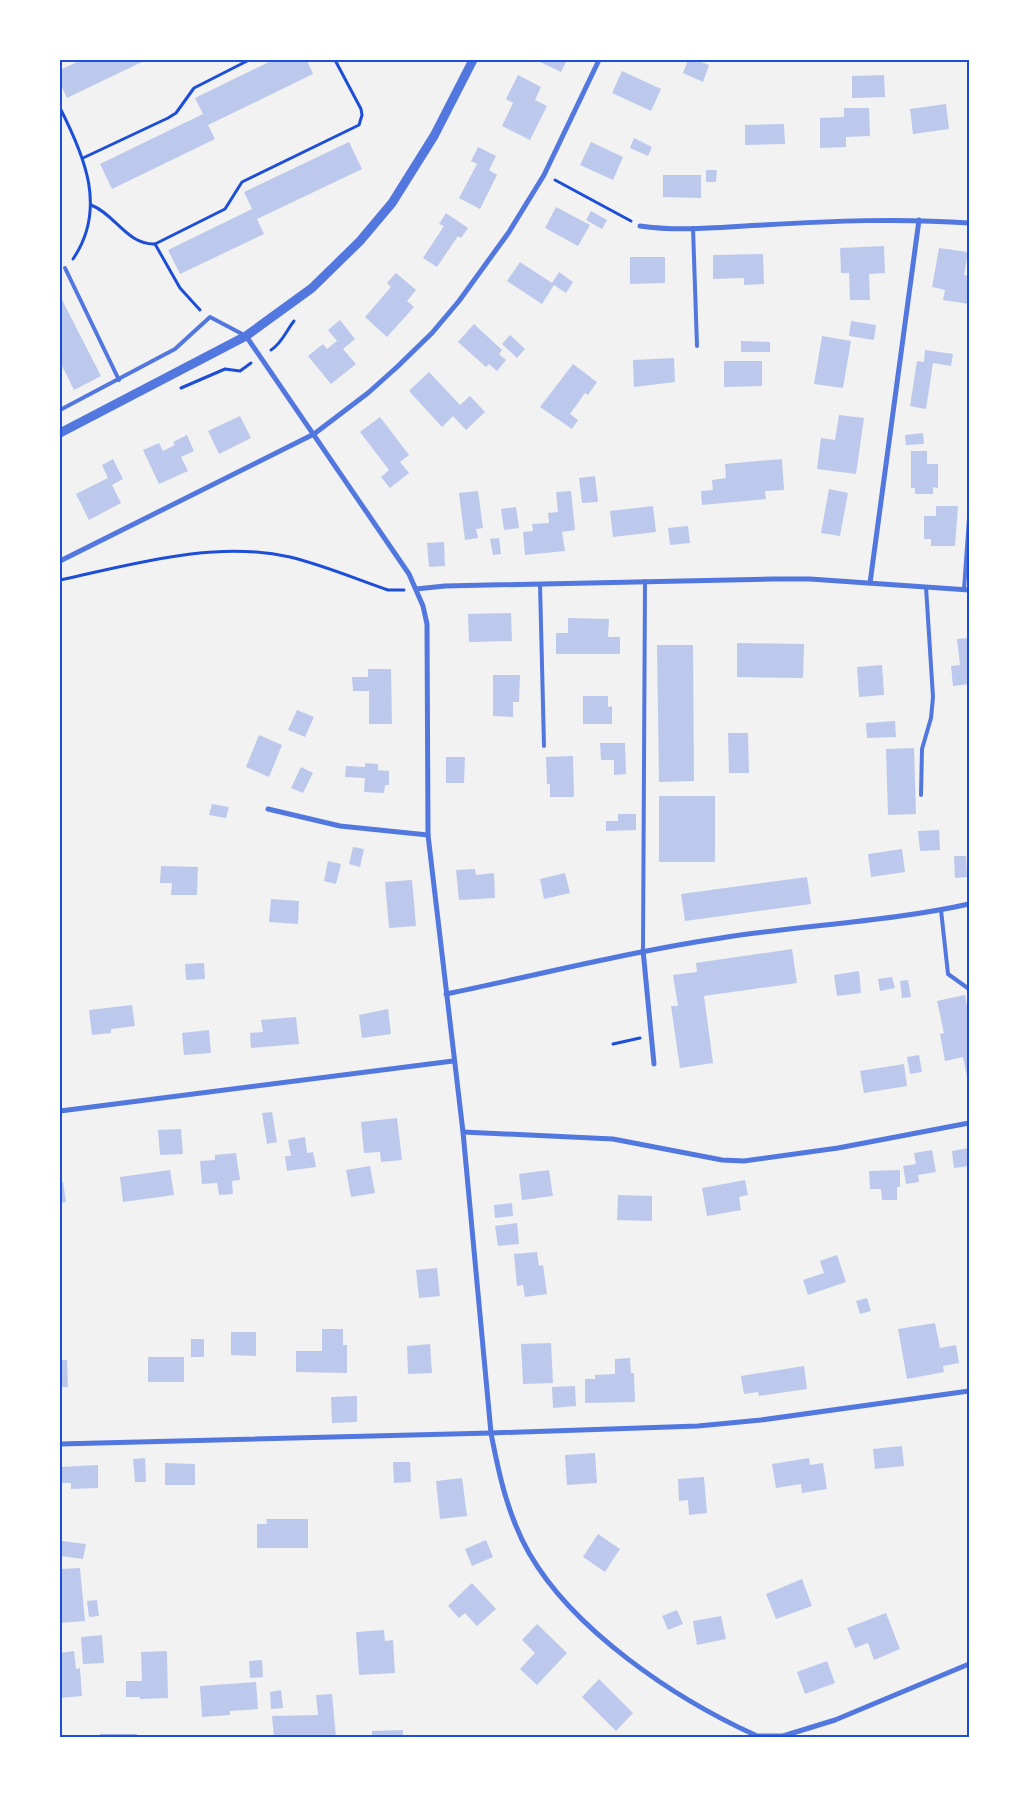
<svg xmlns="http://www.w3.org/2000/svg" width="1029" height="1797" viewBox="0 0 1029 1797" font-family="'Source Sans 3',sans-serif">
  <rect width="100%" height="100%" fill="#f2f2f2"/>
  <g fill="#bdc9ec">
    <path d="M81,60H146L67,98L60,83V70Z"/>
    <path d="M273,60H307L313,74L208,125L215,139L112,189L100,164L203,114L195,98Z"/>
    <path d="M536,60H567L561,72Z"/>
    <path d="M688,60H696L709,65L703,82L683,73Z"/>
    <path d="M622,71L661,89L651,111L612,93Z"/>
    <path d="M518,75L541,87L535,100L547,106L530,140L502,126L513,103L506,99Z"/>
    <path d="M884,75L885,97L852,98V76Z"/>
    <path d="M946,104L949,129L913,134L910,109Z"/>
    <path d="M844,108H869L870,136L846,137V147L820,148V118L844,117Z"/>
    <path d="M784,124L785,144L745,145V125Z"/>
    <path d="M634,138L652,147L648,156L630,148Z"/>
    <path d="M349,142L362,169L257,219L264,234L180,274L168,250L252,209L244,192Z"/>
    <path d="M591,142L623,157L613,180L580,165Z"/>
    <path d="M478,147L496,156L489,170L497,175L480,209L459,198L477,164L471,161Z"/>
    <path d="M706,170H717L716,182H706Z"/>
    <path d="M663,175H701V198L663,197Z"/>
    <path d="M556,207L590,225L578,246L545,228Z"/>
    <path d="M591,211L607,220L602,229L586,220Z"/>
    <path d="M446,213L468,228L461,238L458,236L437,267L423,258L444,226L439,224Z"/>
    <path d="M884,246L885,273L869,274L870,300H850L849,273H841L840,248Z"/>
    <path d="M939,248L968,252L964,275L969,276V304L943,300L945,290L932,287Z"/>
    <path d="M763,254L764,284L744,285V278L713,279V255Z"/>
    <path d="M630,257H665V283L630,284Z"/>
    <path d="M520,262L552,283L559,272L573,282L566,293L554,285L542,304L507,281Z"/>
    <path d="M396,273L416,290L407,301L414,307L387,337L365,317L391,287L387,283Z"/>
    <path d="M60,296L101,376L74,390L60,362Z"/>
    <path d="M340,320L355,339L343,349L356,364L331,384L308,356L323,344L327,349L337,341L328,330Z"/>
    <path d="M851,321L876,325L874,340L849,336Z"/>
    <path d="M474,324L502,350L499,354L506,360L497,371L489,364L486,367L458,342Z"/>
    <path d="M510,335L525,349L517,358L502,344Z"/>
    <path d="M822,336L851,341L843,388L814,384Z"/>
    <path d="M741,341L770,342V352H741Z"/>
    <path d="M925,350L953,354L951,366L933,363L926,409L910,406L917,361L924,362Z"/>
    <path d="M674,358L675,382L634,387L633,360Z"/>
    <path d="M724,361H762V386L724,387Z"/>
    <path d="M573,364L597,382L588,395L585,393L570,414L578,420L572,429L540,407Z"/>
    <path d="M429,372L460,405L470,396L485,412L466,430L453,416L442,427L409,391Z"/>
    <path d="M839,415L864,418L856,474L817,469L821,438L835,440Z"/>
    <path d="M240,416L251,438L219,454L208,431Z"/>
    <path d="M380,417L409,455L400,462L409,473L390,488L381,477L389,470L360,432Z"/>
    <path d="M923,433L924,444L906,445L905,435Z"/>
    <path d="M187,435L194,451L181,457L188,471L159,484L143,450L159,443L163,451L175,445L173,442Z"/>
    <path d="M911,451H927V464H938V488L933,487V494H915V488H911Z"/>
    <path d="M113,459L123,479L112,485L121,503L89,520L76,494L108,478L102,465Z"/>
    <path d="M782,459L784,490L765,491L766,499L702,505L701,491L713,490L712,480L726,478L725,464Z"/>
    <path d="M595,476L598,502L582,503L579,478Z"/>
    <path d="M829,489L848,493L840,536L821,533Z"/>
    <path d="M478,491L483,528L476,529L478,538L465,540L459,493Z"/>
    <path d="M571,491L575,530L562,532L565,551L525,555L523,532L533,531L532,524L549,523L548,513L558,512L556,492Z"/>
    <path d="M653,506L656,532L613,537L610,511Z"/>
    <path d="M936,506H958L955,546H931V539H924V516H936Z"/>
    <path d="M516,507L519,528L504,530L501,509Z"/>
    <path d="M688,526L690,543L670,545L668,528Z"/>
    <path d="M499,538L501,554L493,555L490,539Z"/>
    <path d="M444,542L445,566L429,567L427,543Z"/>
    <path d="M511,613L512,641L469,642L468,614Z"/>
    <path d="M568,618L609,619L608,637H620V654H556V633H568Z"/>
    <path d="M969,638V684L953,686L951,666L960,665L957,639Z"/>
    <path d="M737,643L804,644L803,678L737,677Z"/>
    <path d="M657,645H693L694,781L659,782Z"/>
    <path d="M882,665L884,695L859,697L857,667Z"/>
    <path d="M368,669H391L392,724H369V691H353L352,677H368Z"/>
    <path d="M493,675H520L519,702H513V717L493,716Z"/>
    <path d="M583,696H608V707L612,706V724H583Z"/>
    <path d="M297,710L314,717L305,737L288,730Z"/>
    <path d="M895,721L896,737L867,738L866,723Z"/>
    <path d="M728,733H748L749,773H729Z"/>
    <path d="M259,735L282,745L269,777L246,767Z"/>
    <path d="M600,743H625L626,774L614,775V760H601Z"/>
    <path d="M914,748L916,814L888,815L886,749Z"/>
    <path d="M573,756L574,797H550V784H547L546,757Z"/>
    <path d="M446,757H465L464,783H446Z"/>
    <path d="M365,763L378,764V770L389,771V785H385L384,793L364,792L365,778L345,777L346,766L365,767Z"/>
    <path d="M301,767L313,773L303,793L291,788Z"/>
    <rect x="659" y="796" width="56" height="66"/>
    <path d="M212,804L229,807L226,818L209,815Z"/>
    <path d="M618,814H636V830L606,831V821H618Z"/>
    <path d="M939,830L940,850L920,851L918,831Z"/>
    <path d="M353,847L364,849L360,867L349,864Z"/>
    <path d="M902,849L905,872L871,877L868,854Z"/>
    <path d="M954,856H966L967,877L955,878Z"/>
    <path d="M328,861L341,864L336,884L324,881Z"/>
    <path d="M161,866L198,867L197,895H171L172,883H160Z"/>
    <path d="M475,869L476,875L494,873L495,898L459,900L456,870Z"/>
    <path d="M565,873L570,893L544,899L540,879Z"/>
    <path d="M807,877L811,904L685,921L681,894Z"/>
    <path d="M412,880L416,926L389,928L385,882Z"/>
    <path d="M271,899L299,901L298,924L269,922Z"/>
    <path d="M792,949L797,983L704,996L713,1063L680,1068L671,1006H678L673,975L697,972L696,963Z"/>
    <path d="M204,963L205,979L186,980L185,964Z"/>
    <path d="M859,971L861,993L837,996L834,975Z"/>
    <path d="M892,977L895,988L880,991L878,979Z"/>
    <path d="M908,980L911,997L902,998L900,981Z"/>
    <path d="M965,995L969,1017L968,1082L963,1057L945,1061L940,1034L944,1033L937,1001Z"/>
    <path d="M132,1005L135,1026L111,1029V1033L92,1035L89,1010Z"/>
    <path d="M388,1009L391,1034L362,1038L359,1015Z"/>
    <path d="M296,1017L299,1044L251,1048L250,1033L263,1032L261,1020Z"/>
    <path d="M209,1030L211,1053L184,1055L182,1033Z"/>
    <path d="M919,1055L922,1072L910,1074L907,1057Z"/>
    <path d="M904,1064L907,1086L864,1093L860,1071Z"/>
    <path d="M272,1112L277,1142L267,1144L262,1113Z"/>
    <path d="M397,1118L402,1160L381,1162L380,1152L364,1153L361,1122Z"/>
    <path d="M181,1129L183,1154L160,1155L158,1130Z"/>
    <path d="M305,1137L307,1153L313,1152L316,1167L287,1171L285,1156H291L288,1140Z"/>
    <path d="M969,1148V1166L954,1168L952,1151Z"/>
    <path d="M932,1150L936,1172L918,1175L919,1182L906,1184L903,1166L916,1164L914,1153Z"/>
    <path d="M236,1153L240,1180L232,1181L233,1194L219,1195L217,1183L202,1184L200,1161L215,1160V1155Z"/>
    <path d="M370,1166L375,1193L351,1197L346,1170Z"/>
    <path d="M170,1170L174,1195L123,1202L120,1177Z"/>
    <path d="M549,1170L553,1196L522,1200L519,1174Z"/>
    <path d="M900,1170V1187H897V1200H882L881,1189H870L869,1171Z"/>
    <path d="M745,1180L748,1195L739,1197L741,1210L707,1216L702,1188Z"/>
    <path d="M60,1182H63L66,1202L60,1203Z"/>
    <path d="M618,1195L652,1196V1221L617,1220Z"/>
    <path d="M512,1203L513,1216L495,1218L494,1205Z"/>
    <path d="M517,1223L519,1244L498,1246L495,1226Z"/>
    <path d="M537,1252L539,1266L543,1265L547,1294L525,1297L523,1285L517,1286L514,1254Z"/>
    <path d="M837,1255L846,1282L808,1295L803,1280L824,1273L820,1261Z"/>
    <path d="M437,1268L440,1296L419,1298L416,1270Z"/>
    <path d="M867,1298L871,1311L860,1314L856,1301Z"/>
    <path d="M935,1323L940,1348L956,1345L959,1363L943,1366L944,1372L907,1379L898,1329Z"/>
    <path d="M322,1329H343V1345H347V1373L296,1372V1351H322Z"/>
    <path d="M231,1332H256V1356L231,1355Z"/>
    <rect x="191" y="1339" width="13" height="18"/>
    <path d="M551,1343L553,1383L523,1384L521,1344Z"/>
    <path d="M430,1344L432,1373L408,1374L407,1346Z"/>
    <rect x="148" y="1357" width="36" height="25"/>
    <path d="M630,1358L631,1373H634L635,1402L585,1403V1379H595V1375L615,1374V1359Z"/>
    <path d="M60,1360H67L68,1387H60Z"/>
    <path d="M804,1366L807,1389L759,1396L758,1392L744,1394L741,1376Z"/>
    <path d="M575,1386L576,1406L553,1408L552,1387Z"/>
    <path d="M357,1396V1422L332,1423L331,1397Z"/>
    <path d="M902,1446L904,1466L875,1469L873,1449Z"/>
    <path d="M595,1453L597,1483L567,1485L565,1455Z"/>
    <path d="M145,1458L146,1482H135L133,1459Z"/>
    <path d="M809,1458L810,1465L823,1463L827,1489L802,1493L801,1484L776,1488L772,1464Z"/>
    <path d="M393,1462H410L411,1482L394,1483Z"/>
    <path d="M165,1463L195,1464V1485H165Z"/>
    <path d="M98,1465V1488L71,1489V1483H60V1467Z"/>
    <path d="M704,1477L707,1513L689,1515L688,1500L679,1501L678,1479Z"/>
    <path d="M462,1478L467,1516L440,1519L436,1481Z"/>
    <path d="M266,1519H308V1548H257V1524H267Z"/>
    <path d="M598,1534L620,1549L605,1572L583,1557Z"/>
    <path d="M486,1540L493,1557L472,1566L465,1549Z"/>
    <path d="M62,1541L86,1544L83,1559L60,1556Z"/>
    <path d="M80,1568L85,1621L60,1623V1569Z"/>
    <path d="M802,1579L812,1606L776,1619L766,1594Z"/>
    <path d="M472,1583L496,1609L477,1626L465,1613L459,1618L448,1606Z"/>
    <path d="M97,1600L99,1616L89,1617L87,1601Z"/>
    <path d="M677,1610L683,1624L668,1630L662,1616Z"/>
    <path d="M886,1613L900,1649L874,1660L868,1643L855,1648L847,1628Z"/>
    <path d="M721,1616L726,1639L697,1645L693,1621Z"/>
    <path d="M537,1624L567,1653L537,1685L520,1669L535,1653L522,1640Z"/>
    <path d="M384,1630L385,1641L393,1640L395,1673L359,1675L356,1632Z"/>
    <path d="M102,1635L104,1663L83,1664L81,1637Z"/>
    <path d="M74,1651L76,1669L80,1668L82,1696L60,1698V1653Z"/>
    <path d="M167,1651L168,1698L140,1699V1697H126V1681H142L141,1652Z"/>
    <path d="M262,1660L263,1677L250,1678L249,1661Z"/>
    <path d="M827,1661L835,1683L805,1694L797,1672Z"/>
    <path d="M599,1679L633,1713L616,1731L582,1697Z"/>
    <path d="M256,1682L258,1709L230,1711V1715L202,1717L200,1686Z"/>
    <path d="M281,1690L283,1708L271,1709L270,1692Z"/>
    <path d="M332,1694L336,1737H274L272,1716L318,1715L316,1695Z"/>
    <path d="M403,1730V1737H372V1731Z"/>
  </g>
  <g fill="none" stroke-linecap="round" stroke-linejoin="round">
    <g stroke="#1d4ed8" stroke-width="3">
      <path d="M60,61L62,60"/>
      <path d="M60,108C85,157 107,209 73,259"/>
      <path d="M83,158L168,118L176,113L194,88L249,60"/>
      <path d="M555,180L631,221"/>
      <path d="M91,205C115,214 127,245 155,244"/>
      <path d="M200,310L180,288L155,244L225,209L242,182L359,125L362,115L361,109L335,60"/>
      <path d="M271,350C282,343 286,331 294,321"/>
      <path d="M181,388L225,369L240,371L251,363"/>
      <path d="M60,580C134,564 215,540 290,557C323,565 356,579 388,590H404"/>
      <path d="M613,1044L640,1038"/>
    </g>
    <g stroke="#5277de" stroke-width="4">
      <path d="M693,228L697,346"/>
      <path d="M65,268L119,380"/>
      <path d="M60,410L175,349L210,317L246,336"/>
      <path d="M540,584L544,746"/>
      <path d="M964,590L969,518"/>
      <path d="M921,795L922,749L931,718L933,697L926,587"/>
      <path d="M941,910L948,974L969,989"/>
      <path d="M643,950L645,581"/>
    </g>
    <g stroke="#5277de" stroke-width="5">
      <path d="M640,226C681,232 722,227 763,225C832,221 900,218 969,223"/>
      <path d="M246,336L409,574L423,606L427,624L428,835L463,1132L491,1433C499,1475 508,1516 529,1553C574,1631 674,1698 755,1735"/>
      <path d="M60,561L314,434L368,393L397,367L432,333L459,301L509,232L544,175L599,60"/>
      <path d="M870,583L919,220"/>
      <path d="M416,589L445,586L772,579H810L969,590"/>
      <path d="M268,809L340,826L428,835"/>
      <path d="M643,950L654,1064"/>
      <path d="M446,994C538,975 628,952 721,938C803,925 888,922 969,904"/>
      <path d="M60,1111L453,1061"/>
      <path d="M463,1132L613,1139L722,1160L744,1161L838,1148L969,1123"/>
      <path d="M60,1444L491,1433L698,1426L761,1420L969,1391"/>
      <path d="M753,1736H783L835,1720L969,1664"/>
      <path d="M101,1737H136"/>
    </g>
    <path stroke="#5277de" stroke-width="9" d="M60,433L246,336L312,288L360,241L392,203L434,136L473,60"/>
  </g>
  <rect width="1029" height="1797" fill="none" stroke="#ffffff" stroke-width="122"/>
  <rect x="61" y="61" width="907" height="1675" fill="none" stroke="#1d4ed8" stroke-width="2"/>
</svg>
